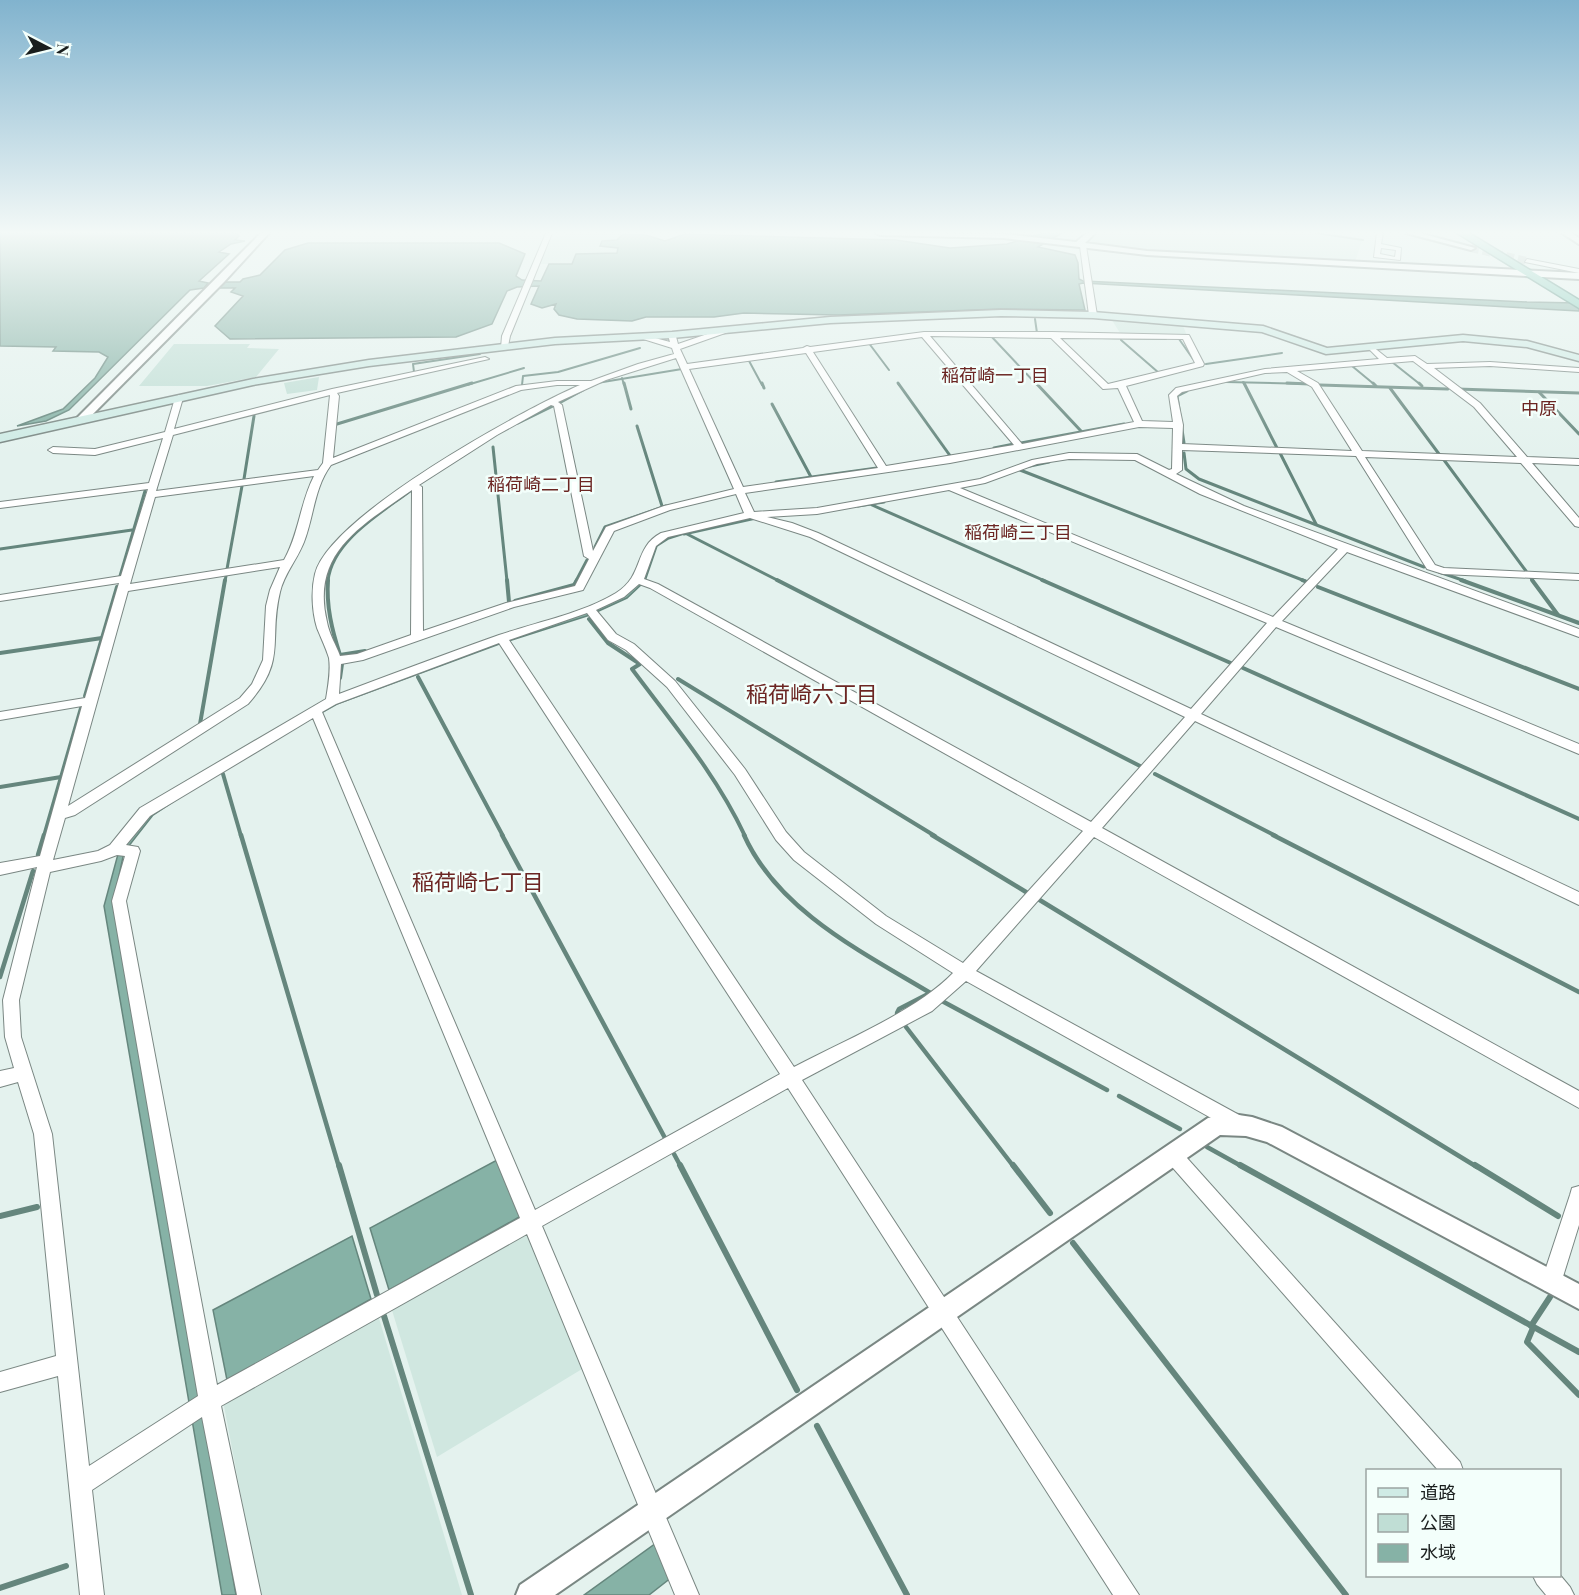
<svg xmlns="http://www.w3.org/2000/svg" width="1579" height="1595" viewBox="0 0 1579 1595" font-family="'Playfair Display','Noto Sans JP',serif">
  <rect width="100%" height="100%" fill="#e4f2ee"/>
  <g fill="#d0e7e0">
    <path d="M572,233H623V234L617,240L602,241L601,246L618,248L617,254H577L573,264H540L551,239Z"/>
    <path d="M1096,233H1316L1362,240L1355,262L1117,250L1084,243Z"/>
    <path d="M1110,317L1182,323L1187,336H1122Z"/>
    <path d="M531,1230L587,1366L437,1457L391,1307Z"/>
    <path d="M378,1315L462,1595H260L223,1401Z"/>
  </g>
  <g fill="#c0ded5">
    <path d="M174,344H250L247,348L279,349L256,377L207,386H139Z"/>
    <path d="M319,377L317,390L287,394L284,383Z"/>
  </g>
  <g fill="#86b2a6" stroke="#65867d" stroke-width="1.5">
    <path d="M0,233H236L239,236L235,240L245,241L231,244L219,252L229,254L199,281L208,283L204,288L190,290L69,410L46,421L17,426L63,409L95,378L108,357L99,352L53,351L56,347L0,346Z"/>
    <path d="M1044,233H1062L1038,247L1075,255L1078,263L1079,279L1083,281L1527,302L1579,303V311L1083,283L1079,284L1085,310L1001,309L838,315L744,313L714,317H646L632,321L577,319L559,315L554,309L556,304L542,308L531,304L539,286L517,287L507,291L492,324L456,337L230,339L215,326L243,296L231,292L235,288H215L220,282H240L243,279L260,275L285,250L308,243H499L525,254L516,276L522,280L541,281L549,264H572L576,254L617,253L618,248L600,246L602,241L617,240L623,234L646,235L665,241L685,234L896,240L950,248L1007,244Z"/>
    <path d="M687,533L668,539L657,546L645,581L627,598L590,615L502,643L337,704L221,770L153,815L124,852L113,904L236,1595H222L104,906L118,854L144,817L223,766L337,701L589,611L623,596L636,586L659,541Z"/>
    <path d="M497,1160L521,1216L389,1290L370,1228Z"/>
    <path d="M352,1236L371,1299L227,1380L213,1310Z"/>
    <path d="M659,1541L672,1577L649,1595H584Z"/>
  </g>
  <g fill="none" stroke-linecap="round" stroke-linejoin="round">
    <g stroke="#65867d" stroke-width="2">
      <path d="M1316,233L1363,240"/>
      <path d="M1035,319L1037,333"/>
      <path d="M990,335L1037,385"/>
      <path d="M1101,338L1166,339"/>
      <path d="M1179,339L1193,359"/>
      <path d="M1121,340L1159,373"/>
      <path d="M868,342L889,370"/>
      <path d="M748,359L762,385"/>
      <path d="M1392,362L1421,385"/>
      <path d="M1206,364L1282,353"/>
      <path d="M1352,366L1375,385"/>
      <path d="M414,372L413,364L480,354"/>
      <path d="M622,378L624,385"/>
      <path d="M1226,382L1309,384"/>
      <path d="M1243,382L1245,385"/>
      <path d="M597,383L682,369"/>
      <path d="M898,383L899,385"/>
      <path d="M467,385L524,368"/>
      <path d="M522,385L523,376L558,372L640,348"/>
    </g>
    <g stroke="#65867d" stroke-width="3">
      <path d="M624,383L631,409"/>
      <path d="M762,383L764,388"/>
      <path d="M898,383L951,457"/>
      <path d="M1036,383L1081,431"/>
      <path d="M1244,383L1277,448"/>
      <path d="M1287,383L1309,384"/>
      <path d="M1373,383L1376,386"/>
      <path d="M1419,383L1422,386"/>
      <path d="M1320,385L1448,389"/>
      <path d="M1390,388L1439,454"/>
      <path d="M1457,389L1579,393"/>
      <path d="M1539,392L1579,434"/>
      <path d="M561,402L583,390"/>
      <path d="M772,404L811,477"/>
      <path d="M518,423L553,406"/>
      <path d="M337,424L472,383"/>
      <path d="M637,426L662,506"/>
      <path d="M1021,443L1124,424"/>
      <path d="M1184,443L1177,396L1187,391"/>
      <path d="M493,447L507,581"/>
      <path d="M994,448L1014,444"/>
      <path d="M1184,453L1186,469L1199,479L1424,567"/>
      <path d="M1280,453L1316,524"/>
      <path d="M1444,460L1526,571"/>
      <path d="M1030,466L1049,462"/>
      <path d="M1020,470L1305,581"/>
      <path d="M244,479L254,416"/>
      <path d="M776,482L877,468"/>
      <path d="M872,505L1045,581"/>
      <path d="M858,506L884,502"/>
      <path d="M684,534L756,518"/>
      <path d="M687,534L779,581"/>
      <path d="M595,547L605,527L666,506"/>
      <path d="M0,549L132,530"/>
      <path d="M227,569L242,486"/>
      <path d="M1439,572L1465,581"/>
      <path d="M120,576L145,491"/>
      <path d="M1531,578L1533,581"/>
      <path d="M225,581L226,576"/>
      <path d="M328,581C332,541 381,513 410,491"/>
      <path d="M576,581L587,560"/>
    </g>
    <g stroke="#65867d" stroke-width="4">
      <path d="M328,580C326,606 332,630 340,655L365,651"/>
      <path d="M507,580L509,602"/>
      <path d="M777,580L1140,766"/>
      <path d="M1042,580L1233,664"/>
      <path d="M1302,580L1307,582"/>
      <path d="M1461,580L1579,623"/>
      <path d="M1532,580L1558,615"/>
      <path d="M1318,587L1579,689"/>
      <path d="M515,601L574,585L577,580"/>
      <path d="M589,619L608,643L640,664L632,669C673,724 716,774 745,836"/>
      <path d="M0,653L102,638"/>
      <path d="M1243,668L1579,819"/>
      <path d="M418,677L503,836"/>
      <path d="M340,678L342,664"/>
      <path d="M678,679L935,836"/>
      <path d="M85,696L117,587"/>
      <path d="M200,724L225,580"/>
      <path d="M223,774L241,836"/>
      <path d="M1155,774L1276,836"/>
      <path d="M0,787L61,777"/>
      <path d="M44,836L81,708"/>
    </g>
    <g stroke="#65867d" stroke-width="4.5">
      <path d="M241,835L339,1167"/>
      <path d="M502,835L665,1138"/>
      <path d="M744,835C778,911 864,953 932,994"/>
      <path d="M932,835L1026,892"/>
      <path d="M1273,835L1579,992"/>
      <path d="M38,855L44,835"/>
      <path d="M1038,899L1477,1167"/>
      <path d="M0,977L33,871"/>
      <path d="M942,1001L1107,1090"/>
      <path d="M897,1013L899,1009L930,993"/>
      <path d="M906,1027L1014,1167"/>
      <path d="M1119,1096L1180,1129"/>
      <path d="M1207,1147L1243,1167"/>
      <path d="M674,1154L681,1167"/>
    </g>
    <g stroke="#65867d" stroke-width="6">
      <path d="M339,1165L377,1295"/>
      <path d="M680,1165L797,1390"/>
      <path d="M1013,1165L1050,1213"/>
      <path d="M1240,1165L1579,1352"/>
      <path d="M1475,1165L1558,1216"/>
      <path d="M0,1216L37,1207"/>
      <path d="M1073,1243L1346,1595"/>
      <path d="M384,1316L471,1595"/>
      <path d="M1531,1326L1550,1297"/>
      <path d="M1533,1328L1527,1342L1579,1395"/>
      <path d="M817,1426L907,1595"/>
      <path d="M0,1588L66,1566"/>
    </g>
    <path stroke="#bbc8c4" stroke-width="8" stroke-dasharray="8 4" stroke-linecap="butt" d="M1471,248L1527,261"/>
    <g stroke="#7a8783" stroke-width="2">
      <g id="minor">
        <path d="M546,233H552L510,336L508,346L501,348L502,336Z"/>
        <path d="M1377,233H1383L1381,244L1401,248L1400,260L1374,257ZM1381,248L1396,250L1395,257L1380,254Z"/>
        <path d="M1083,244L1086,246L1097,315L1093,317L1089,315L1080,246Z"/>
        <path d="M1527,259L1579,269V273L1525,262Z"/>
        <path d="M725,328L729,330L728,332L680,349L687,364L803,348L807,346L810,347L924,332H1052L1189,335L1204,364L1203,366L1126,386L1142,421L1173,422L1169,395L1176,388L1265,369L1379,359L1368,348L1372,346L1387,358L1415,356L1427,364L1490,362L1579,368V372L1490,366L1434,368L1480,403L1527,457L1579,459V465L1532,463L1579,518V527L1575,526L1521,463L1365,457L1435,565L1444,568L1579,574V580L1443,574L1427,569L1356,456L1182,450V470L1176,474L1244,506L1579,629V637L1347,552L1282,621L1579,744V754L1276,627L1201,714L1579,892V905L1195,721L1102,828L1579,1091V1108L1094,837L976,971L1241,1116L1244,1122L1241,1128L1235,1130L1229,1128L966,981L932,1011L802,1080L1139,1595H1113L788,1088L542,1226L699,1595H675L527,1234L221,1406L261,1595H237L202,1417L92,1490L104,1595H80L58,1376L0,1392V1372L56,1356L34,1134L18,1082L0,1087V1071L14,1068L5,1037L3,1000L37,867L0,875V863L40,856L82,706L0,720V712L85,698L119,583L0,601V595L121,576L148,489L0,508V502L149,483L163,438L95,455L53,453L48,450L53,447L95,449L165,432L175,398L179,395L183,398L174,429L332,389L485,357L489,359L337,393L339,396L333,458L516,386L557,381H591L638,364L674,354L672,348L640,338V334L670,342L668,335L675,333L678,344ZM930,336L1051,338L1103,389L1118,388L1134,422L1022,444ZM922,337L1014,445L886,466L813,352ZM1060,338L1183,339L1195,363L1108,384ZM806,353L878,468L743,487L689,369ZM676,358L734,489L664,506L606,527L593,551L562,405L558,402L606,380ZM1413,361L1474,407L1517,457L1362,451L1318,383L1297,371ZM1287,372L1312,387L1352,451L1182,444L1183,425L1177,396L1182,392L1265,373ZM557,385H580C524,409 329,516 315,574C311,590 312,612 317,628C321,638 326,648 329,658C331,672 328,686 326,699L140,808L110,845L98,851L53,860L65,818L75,815L248,704C288,659 268,642 280,592C284,574 297,560 304,542C314,516 314,488 331,465L521,390ZM330,395L323,463L318,470L156,491L173,435ZM551,405L554,406L584,556L589,559L575,586L506,603L423,631L422,487L419,485L497,435ZM1139,427L1173,428L1172,469L1169,470L1137,454L1069,453L1032,460L980,479L817,508L754,512L745,493L950,463ZM1069,459L1135,460L1200,494L1338,549L1273,617L960,488L985,483L1037,464ZM314,476C300,503 299,534 284,560L130,584L155,497ZM412,490L411,635L357,654L340,656C336,645 329,634 327,622C310,552 363,525 412,490ZM949,490L1267,623L1191,709L818,533L792,523L767,517L817,514ZM736,494L744,513L661,533C633,548 645,575 616,593C581,614 537,622 499,635C445,654 392,674 339,694L341,664L363,660L514,607L583,590L614,531L670,510ZM750,518L810,537L1185,717L1091,822L658,584L644,579L656,546L668,537ZM280,567L270,590L266,606L263,660L252,684L240,698L68,806L128,591ZM639,584L650,588L1083,831L963,963L886,916L804,852L786,832L745,769L675,681L634,644L616,634L596,610L624,597ZM587,613L608,640L626,650L667,687L735,775L776,840L794,860L876,924L953,973C915,1012 843,1041 794,1067L509,640ZM499,643L780,1074L535,1210L322,712L336,704ZM313,718L520,1218L217,1385L126,901L140,851L138,847L126,845L150,816ZM117,855L125,856L112,901L198,1396L89,1466L52,1134L21,1037L19,1000L50,872L101,861Z"/>
        <path d="M1172,1145L1178,1148L1460,1462L1463,1470H1438L1166,1160L1163,1154L1166,1148Z"/>
        <path d="M1579,1186V1225L1561,1283L1558,1290L1551,1293L1544,1290L1541,1283L1570,1195L1572,1188Z"/>
        <path d="M1560,1575L1570,1587L1574,1595H1546L1537,1584L1533,1576Z"/>
      </g>
    </g>
    <g stroke="#7a8783" stroke-width="4">
      <g id="tertiary">
        <path d="M261,233H269L224,282L85,422H77V418Z"/>
        <path d="M876,233L1004,234L1076,242L1087,233H1095L1085,243L1147,251L1579,273V279L1147,255L1004,238L880,235Z"/>
        <path d="M1406,233H1419L1475,248L1471,250Z"/>
        <path d="M1562,233H1571L1579,238V244Z"/>
        <path d="M1232,1114L1252,1117L1282,1127L1579,1284V1309L1267,1142L1246,1136L1220,1135L555,1595H516L520,1585L1208,1118Z"/>
      </g>
    </g>
    <g stroke="#7a8783" stroke-width="3">
      <path id="secondary" d="M1001,310L1093,312L1263,326L1327,348L1463,335L1527,341L1579,355V361L1527,347L1463,341L1326,354L1262,332L1093,318L1001,316L830,323L672,338L555,344L369,366L253,385L0,442V434L253,379L369,360L555,338L672,332L830,317Z"/>
    </g>
    <g stroke="#478577" stroke-width="3">
      <path id="trunk" d="M1457,233H1469L1579,300V308Z"/>
    </g>
    <use href="#minor" fill="#fff" fill-rule="evenodd"/>
    <use href="#tertiary" fill="#fff" fill-rule="evenodd"/>
    <use href="#secondary" fill="#cfebe5" fill-rule="evenodd"/>
    <use href="#trunk" fill="#80cab8" fill-rule="evenodd"/>
  </g>
  <linearGradient id="sky" x2="0" y2="1"><stop stop-color="#81b3ce"/><stop offset="0.51" stop-color="#f3f9f7"/><stop offset="1" stop-color="#f3f9f7" stop-opacity="0"/></linearGradient>
  <rect width="1579" height="456" fill="url(#sky)"/>
  <g text-anchor="middle" dominant-baseline="central" stroke-width="5" stroke-linejoin="round" paint-order="stroke">
    <g font-size="18" fill="#6c2623" stroke="#f3fffb">
      <text x="995" y="375">稲荷崎一丁目</text>
      <text x="1539" y="408">中原</text>
      <text x="541" y="484">稲荷崎二丁目</text>
      <text x="1018" y="532">稲荷崎三丁目</text>
    </g>
    <g font-size="22" fill="#6c2623" stroke="#f3fffb">
      <text x="812" y="693">稲荷崎六丁目</text>
      <text x="478" y="881">稲荷崎七丁目</text>
    </g>
  </g>
  <rect x="1366" y="1469" width="195" height="108" fill="#f3fffb" stroke="#9ca5a2" stroke-width="1.5"/>
  <rect x="1378" y="1488" width="30" height="9" fill="#cfebe5" stroke="#9ca5a2" stroke-width="1.5"/>
  <text x="1420" y="1499" font-size="18" fill="#191e1d">道路</text>
  <rect x="1378" y="1514" width="30" height="18" fill="#c0ded5" stroke="#9ca5a2" stroke-width="1.5"/>
  <text x="1420" y="1529" font-size="18" fill="#191e1d">公園</text>
  <rect x="1378" y="1544" width="30" height="18" fill="#86b2a6" stroke="#9ca5a2" stroke-width="1.5"/>
  <text x="1420" y="1559" font-size="18" fill="#191e1d">水域</text>
  <g transform="translate(48 48) rotate(97)" stroke="#f3fffb" stroke-width="4.5" paint-order="stroke">
  <path d="M0-4.5L10 22L0 15L-10 22Z" fill="#191e1d"/>
  <text y="-9" font-size="16" font-weight="bold" text-anchor="middle" fill="#191e1d">N</text>
  </g>
</svg>
